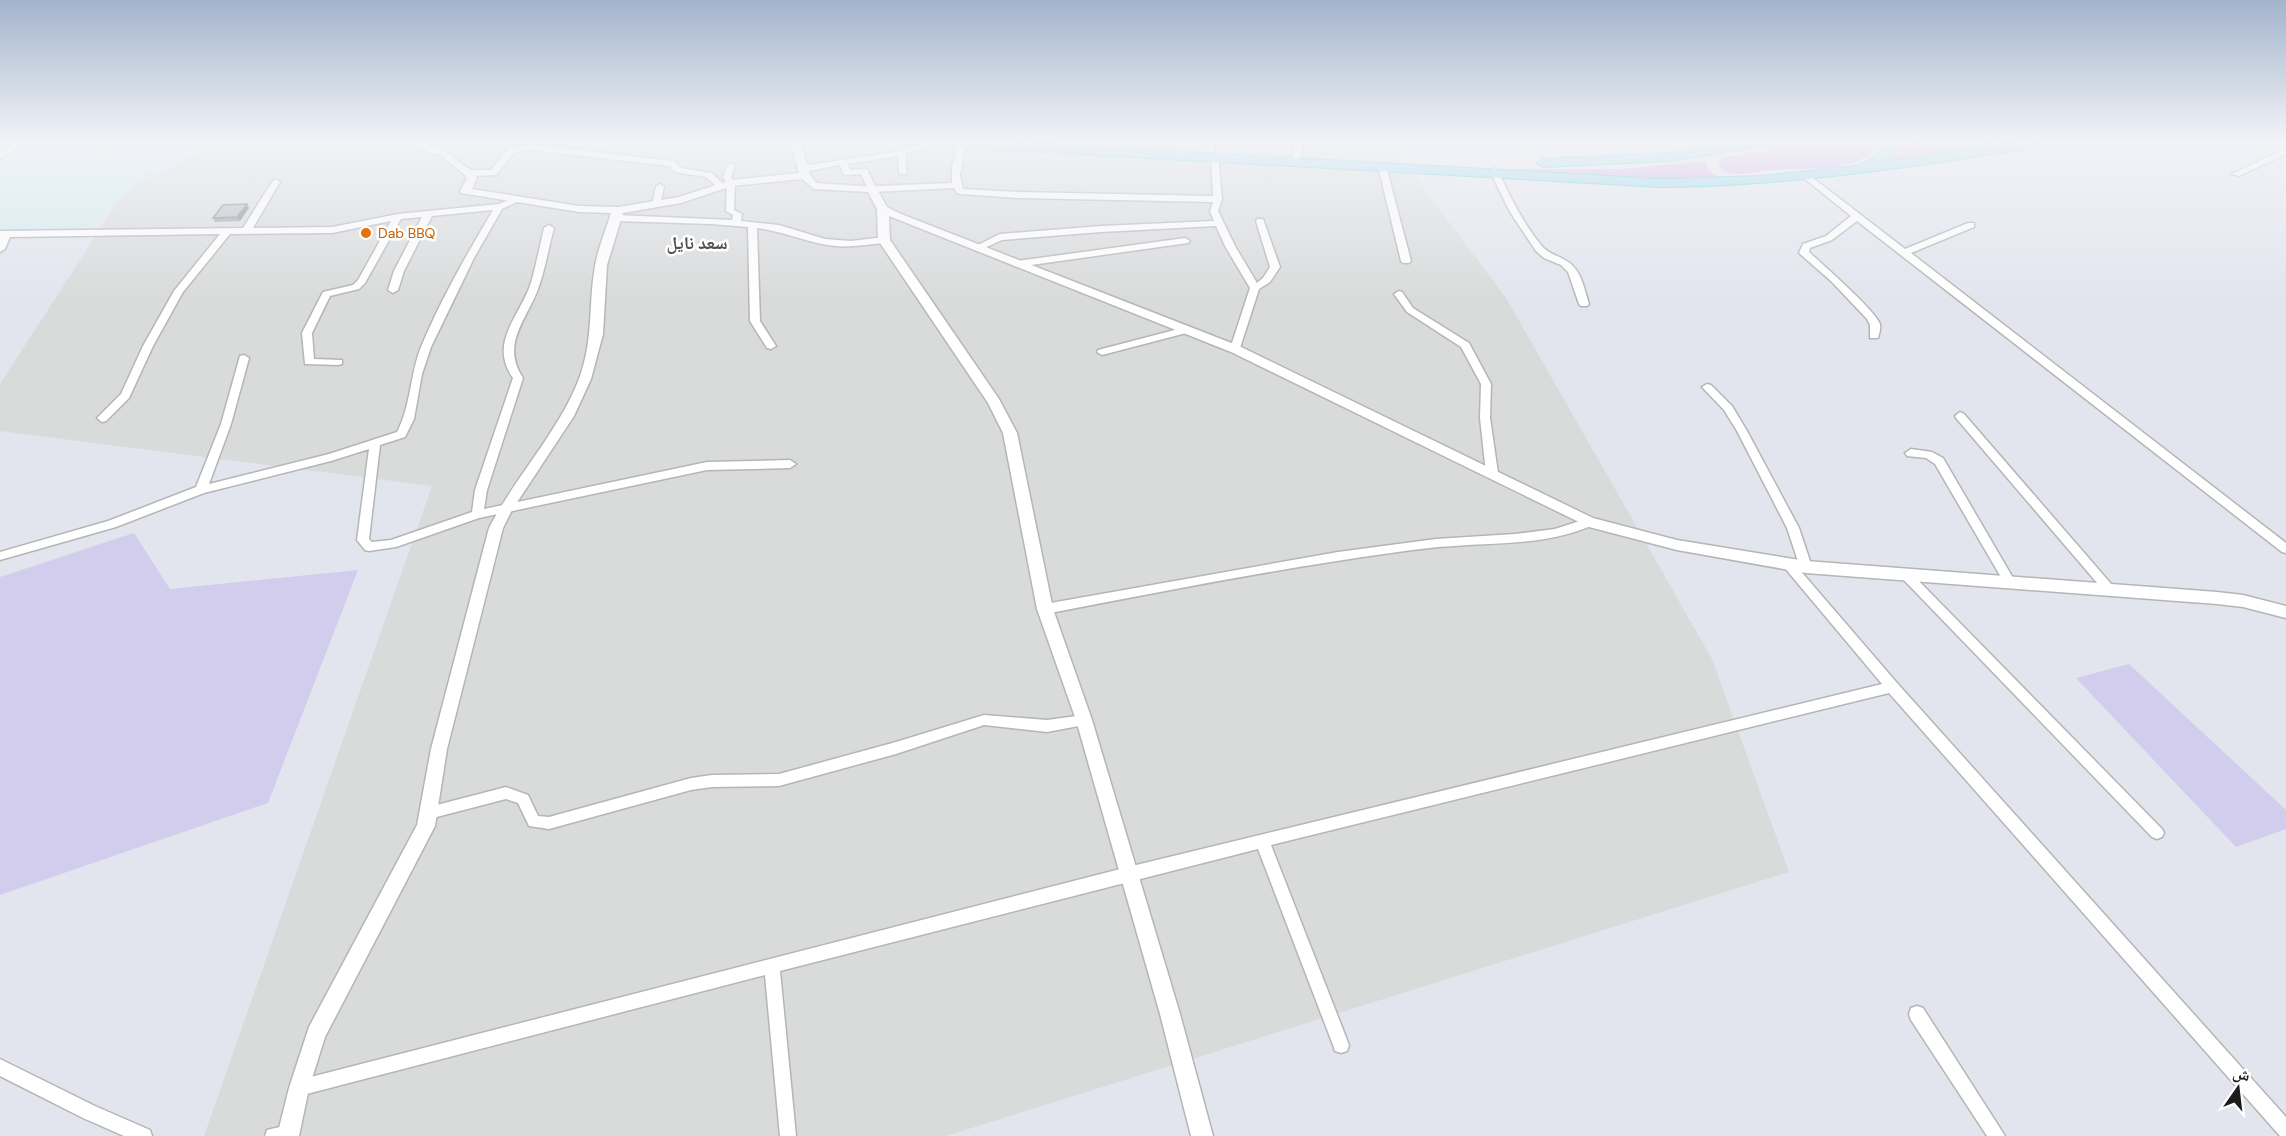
<svg xmlns="http://www.w3.org/2000/svg" width="2286" height="1136" viewBox="0 0 2286 1136" font-family="'DM Sans','Noto Naskh Arabic',sans-serif">
  <rect width="100%" height="100%" fill="#e2e5ee"/>
  <path fill="#d9dada" d="M157,141H1388L1506,298L1712,659L1789,872L946,1136H204L432,486L0,431V384Z"/>
  <g fill="#d1ebef">
    <path d="M29,141H60L150,175L79,233H0V156Z"/>
    <path d="M136,141L206,147L157,176L107,156Z"/>
  </g>
  <g fill="#d2cded">
    <path d="M134,533L170,589L358,570L268,803L0,895V577Z"/>
    <path d="M2129,664L2286,810V829L2236,847L2076,678Z"/>
  </g>
  <g fill="#cfa7e9">
    <path d="M1815,141L1879,142C1875,149 1871,155 1863,158C1836,172 1800,168 1771,170C1757,171 1742,176 1729,173C1724,172 1721,169 1718,165L1721,159L1726,157Z"/>
    <path d="M2020,141H2030L1948,155L1889,162L1899,152L1903,142L1955,146Z"/>
    <path d="M1705,161L1708,170L1720,178L1623,179L1513,169H1622Z"/>
  </g>
  <g fill="none" stroke-linecap="round" stroke-linejoin="round">
    <g stroke="#b5b5b5" stroke-width="3">
      <g id="minor">
        <path d="M533,141H542L538,145L673,161L676,162L680,168L712,173L726,187L719,189L706,177L674,172L670,166L531,150L515,152L496,175L470,176L466,173L470,170H491L509,148L528,145Z"/>
        <path d="M930,141L939,142L906,154V175L899,173L898,156L848,164L850,170L867,169L875,186L952,183V168L958,144L962,142L966,144L960,175L963,189L1019,192L1213,196L1211,157L1218,155L1222,199L1218,211L1235,246L1257,283L1263,278L1270,267L1256,221L1257,219H1263L1280,267L1270,282L1259,289L1239,351L1235,352L1230,349L1250,288L1225,246L1216,226L1101,232L1002,240L980,250L977,251L972,248L1000,234L1101,226L1214,221L1210,211L1213,202L1019,198L960,194L957,193L954,188L872,192L868,189L861,174L844,175L840,165L802,172L798,169L802,166L901,151Z"/>
        <path d="M1206,141H1214V152H1208Z"/>
        <path d="M1295,141H1303L1300,162L1296,165L1292,162Z"/>
        <path d="M2286,148V154L2239,176L2232,174Z"/>
        <path d="M731,163L735,166L731,177L735,183L734,210L742,214L741,221L779,225L825,239L851,241L884,237L889,240L884,243C863,245 842,249 822,244C799,239 780,231 757,228L760,321L776,346L771,349L767,348L750,321L748,227L711,224L616,221L612,218L616,215L732,220L733,215L726,211L727,183L723,177L727,166Z"/>
        <path d="M1382,163L1386,166L1411,261L1409,263H1403L1401,261L1378,166Z"/>
        <path d="M1494,168L1498,171C1510,197 1523,223 1541,245C1547,253 1556,255 1565,260C1581,268 1584,288 1589,304L1587,306H1581L1579,304L1568,272L1561,265L1544,258L1536,251L1510,212L1490,171Z"/>
        <path d="M1808,174L1905,249L1968,223H1974V227L1911,253L2286,543V553L2282,552L1857,221L1832,240L1810,248L1809,252C1822,264 1875,310 1880,324C1881,329 1879,334 1878,338H1870V325L1867,319L1831,281L1799,253L1803,244L1826,236L1851,216L1805,179L1804,177Z"/>
        <path d="M276,179L280,182L253,228L332,227L398,214L498,204L515,198L519,201L502,209L474,258L431,347L422,374L414,419L405,437L380,445L369,539L372,542L391,540L472,512L475,490L513,378C488,343 520,316 531,283C536,265 540,246 544,228L549,225L554,228C549,246 546,265 540,283C530,317 499,342 523,378L487,490L484,509L707,462L790,460L796,464L790,468L707,470L479,518L396,547L369,551L365,550L357,540L369,449L331,461L204,493L116,527L0,560V552L108,521L196,487L221,424L240,356L244,355L249,358L231,424L209,484L329,454L397,432C411,406 410,374 421,347C441,299 467,254 493,210L432,216L404,271L398,290L393,293L388,290L394,271L422,217L401,219L365,283L359,289L330,296L312,333L314,359L342,360V364L338,365L305,364L302,333L323,292L353,285L358,280L391,221L332,233L230,234L183,292L153,346L129,398L106,421L102,422L97,418L121,394L143,346L174,291L220,234L10,237L5,249L0,252V231L243,228L272,182Z"/>
        <path d="M660,184L664,187L660,204L656,207L653,206L652,204L656,187Z"/>
        <path d="M1185,238L1190,241L1188,243L1017,267L1012,264L1017,261Z"/>
        <path d="M1399,291L1402,292L1413,308L1469,343L1491,384L1490,418L1498,473L1496,476L1492,477L1486,473L1480,418L1481,384L1461,347L1407,312L1394,294Z"/>
        <path d="M1186,327L1190,328V332L1102,355L1097,352L1098,350Z"/>
        <path d="M1707,384L1711,385L1732,406L1747,431L1799,528L1812,567L1810,570H1802L1800,567L1787,528L1737,431L1724,410L1702,387Z"/>
        <path d="M1960,412L1964,414L2112,585L2114,588L2112,591H2104L1956,418L1955,416Z"/>
        <path d="M1911,449L1932,452L1943,458L2013,578L2015,581L2013,584H2005L1935,464L1926,458L1907,456L1905,453Z"/>
        <path d="M1589,518L1593,519L1595,522L1593,525C1549,545 1502,542 1454,546C1433,547 1412,550 1391,553C1275,569 1160,592 1045,614L1041,612L1039,609L1041,606L1045,604L1338,552L1436,539L1515,534L1555,529Z"/>
        <path d="M1788,560L1792,561L1897,683L2286,1117V1136H2280L1889,693L1271,845L1349,1045L1347,1051L1341,1053L1335,1051L1333,1045L1258,849L780,971L796,1136H780L765,975L299,1096L293,1094L291,1088L293,1082L299,1080L1128,867L1882,684L1784,567L1782,564Z"/>
        <path d="M1904,569L1908,570L2162,829L2164,833L2162,837L2157,839L2152,837L1900,576L1898,573L1900,570Z"/>
        <path d="M984,715L1047,720L1084,715L1089,716L1091,720L1089,724L1084,725L1047,732L984,725L896,754L779,786L712,787L691,790L549,829L529,826L518,803L506,799L429,819L424,817L422,813L424,809L429,807L506,787L528,795L538,816L549,817L691,778L712,775L779,774L896,742Z"/>
        <path d="M1917,1006L1923,1008L2005,1136H1987L1911,1020L1909,1014L1911,1008Z"/>
        <path d="M0,1059L95,1106L150,1130L152,1136H124L83,1118L0,1076Z"/>
        <path d="M288,1125L294,1127L296,1133L295,1136H265L267,1130Z"/>
      </g>
    </g>
    <g stroke="#b5b5b5" stroke-width="3">
      <g id="tertiary">
        <path d="M18,141H30L0,158V151Z"/>
        <path d="M411,141C433,141 447,152 463,165C470,170 474,170 477,178L472,189L579,206L618,207L679,197L731,180L799,173L790,141H800L810,175L817,183L876,187L887,207L901,214L1239,346L1593,518L1677,540L1806,561L2217,592L2243,595L2286,606V618L2243,607L2217,604L1806,573L1677,550L1589,527L1231,352L889,216L890,240L999,399L1017,433L1053,609L1092,720L1180,1014L1213,1136H1191L1160,1014L1076,720L1037,609L1003,433L988,403L878,240L877,209L868,192L814,189L802,179L732,186L681,203L623,213L607,265L603,334L591,379L574,416L512,510L503,528L447,749L435,826L325,1037L309,1088L299,1136H277L289,1088L309,1027L417,825L431,749L489,528C515,477 558,433 579,379C594,338 588,306 595,266C598,248 606,230 611,213L579,212L461,193L460,191L467,178L465,175L440,155L421,149Z"/>
      </g>
    </g>
    <g stroke="#23d7ac" stroke-width="2">
      <g id="trunk">
        <path d="M914,141H990L1661,179L1761,176L1857,166L1880,153L1888,141H1902L1890,159L1882,163L2028,141H2061L2054,145C1923,165 1794,186 1661,187L921,145Z"/>
        <path d="M1748,141H1781L1774,145L1670,161L1543,167L1536,163L1543,159L1670,153Z"/>
        <path d="M1914,141H1991C1982,149 1923,149 1914,141Z"/>
      </g>
    </g>
    <use href="#minor" fill="#fff" fill-rule="evenodd"/>
    <use href="#tertiary" fill="#fff" fill-rule="evenodd"/>
    <use href="#trunk" fill="#91d0ed" fill-rule="evenodd"/>
  </g>
  <path fill="#9ca3a9" d="M247,204L249,208L240,221L215,222L213,218Z"/>
  <path fill="#7f848a" d="M247,204L249,208L240,221L237,217Z"/>
  <path fill="#b5bdc5" stroke="#7f848a" stroke-width="1.5" d="M247,204L237,217L213,218L223,205Z"/>
  <linearGradient id="sky" x2="0" y2="1"><stop stop-color="#a3b4cc"/><stop offset="0.47" stop-color="#f2f3f7"/><stop offset="1" stop-color="#f2f3f7" stop-opacity="0"/></linearGradient>
  <rect width="2286" height="300" fill="url(#sky)"/>
  <circle fill="#e8710a" stroke="#fff" stroke-width="2" cx="366" cy="233" r="6"/>
  <g text-anchor="middle" dominant-baseline="central" stroke-width="5" stroke-linejoin="round" paint-order="stroke">
    <g font-size="14" fill="#c56008" stroke="#fff" text-anchor="start">
      <text x="378" y="233">Dab BBQ</text>
    </g>
    <g font-size="18" font-weight="bold" fill="#4f4f4f" stroke="#fff">
      <text x="697" y="243">سعد نايل</text>
    </g>
  </g>
  <g transform="translate(2238 1088) rotate(14)" stroke="#ffffff" stroke-width="4.5" paint-order="stroke">
  <path d="M0-4.5L10 22L0 15L-10 22Z" fill="#1c1c1c"/>
  <text y="-9" font-size="16" font-weight="bold" text-anchor="middle" fill="#1c1c1c">ش</text>
  </g>
</svg>
